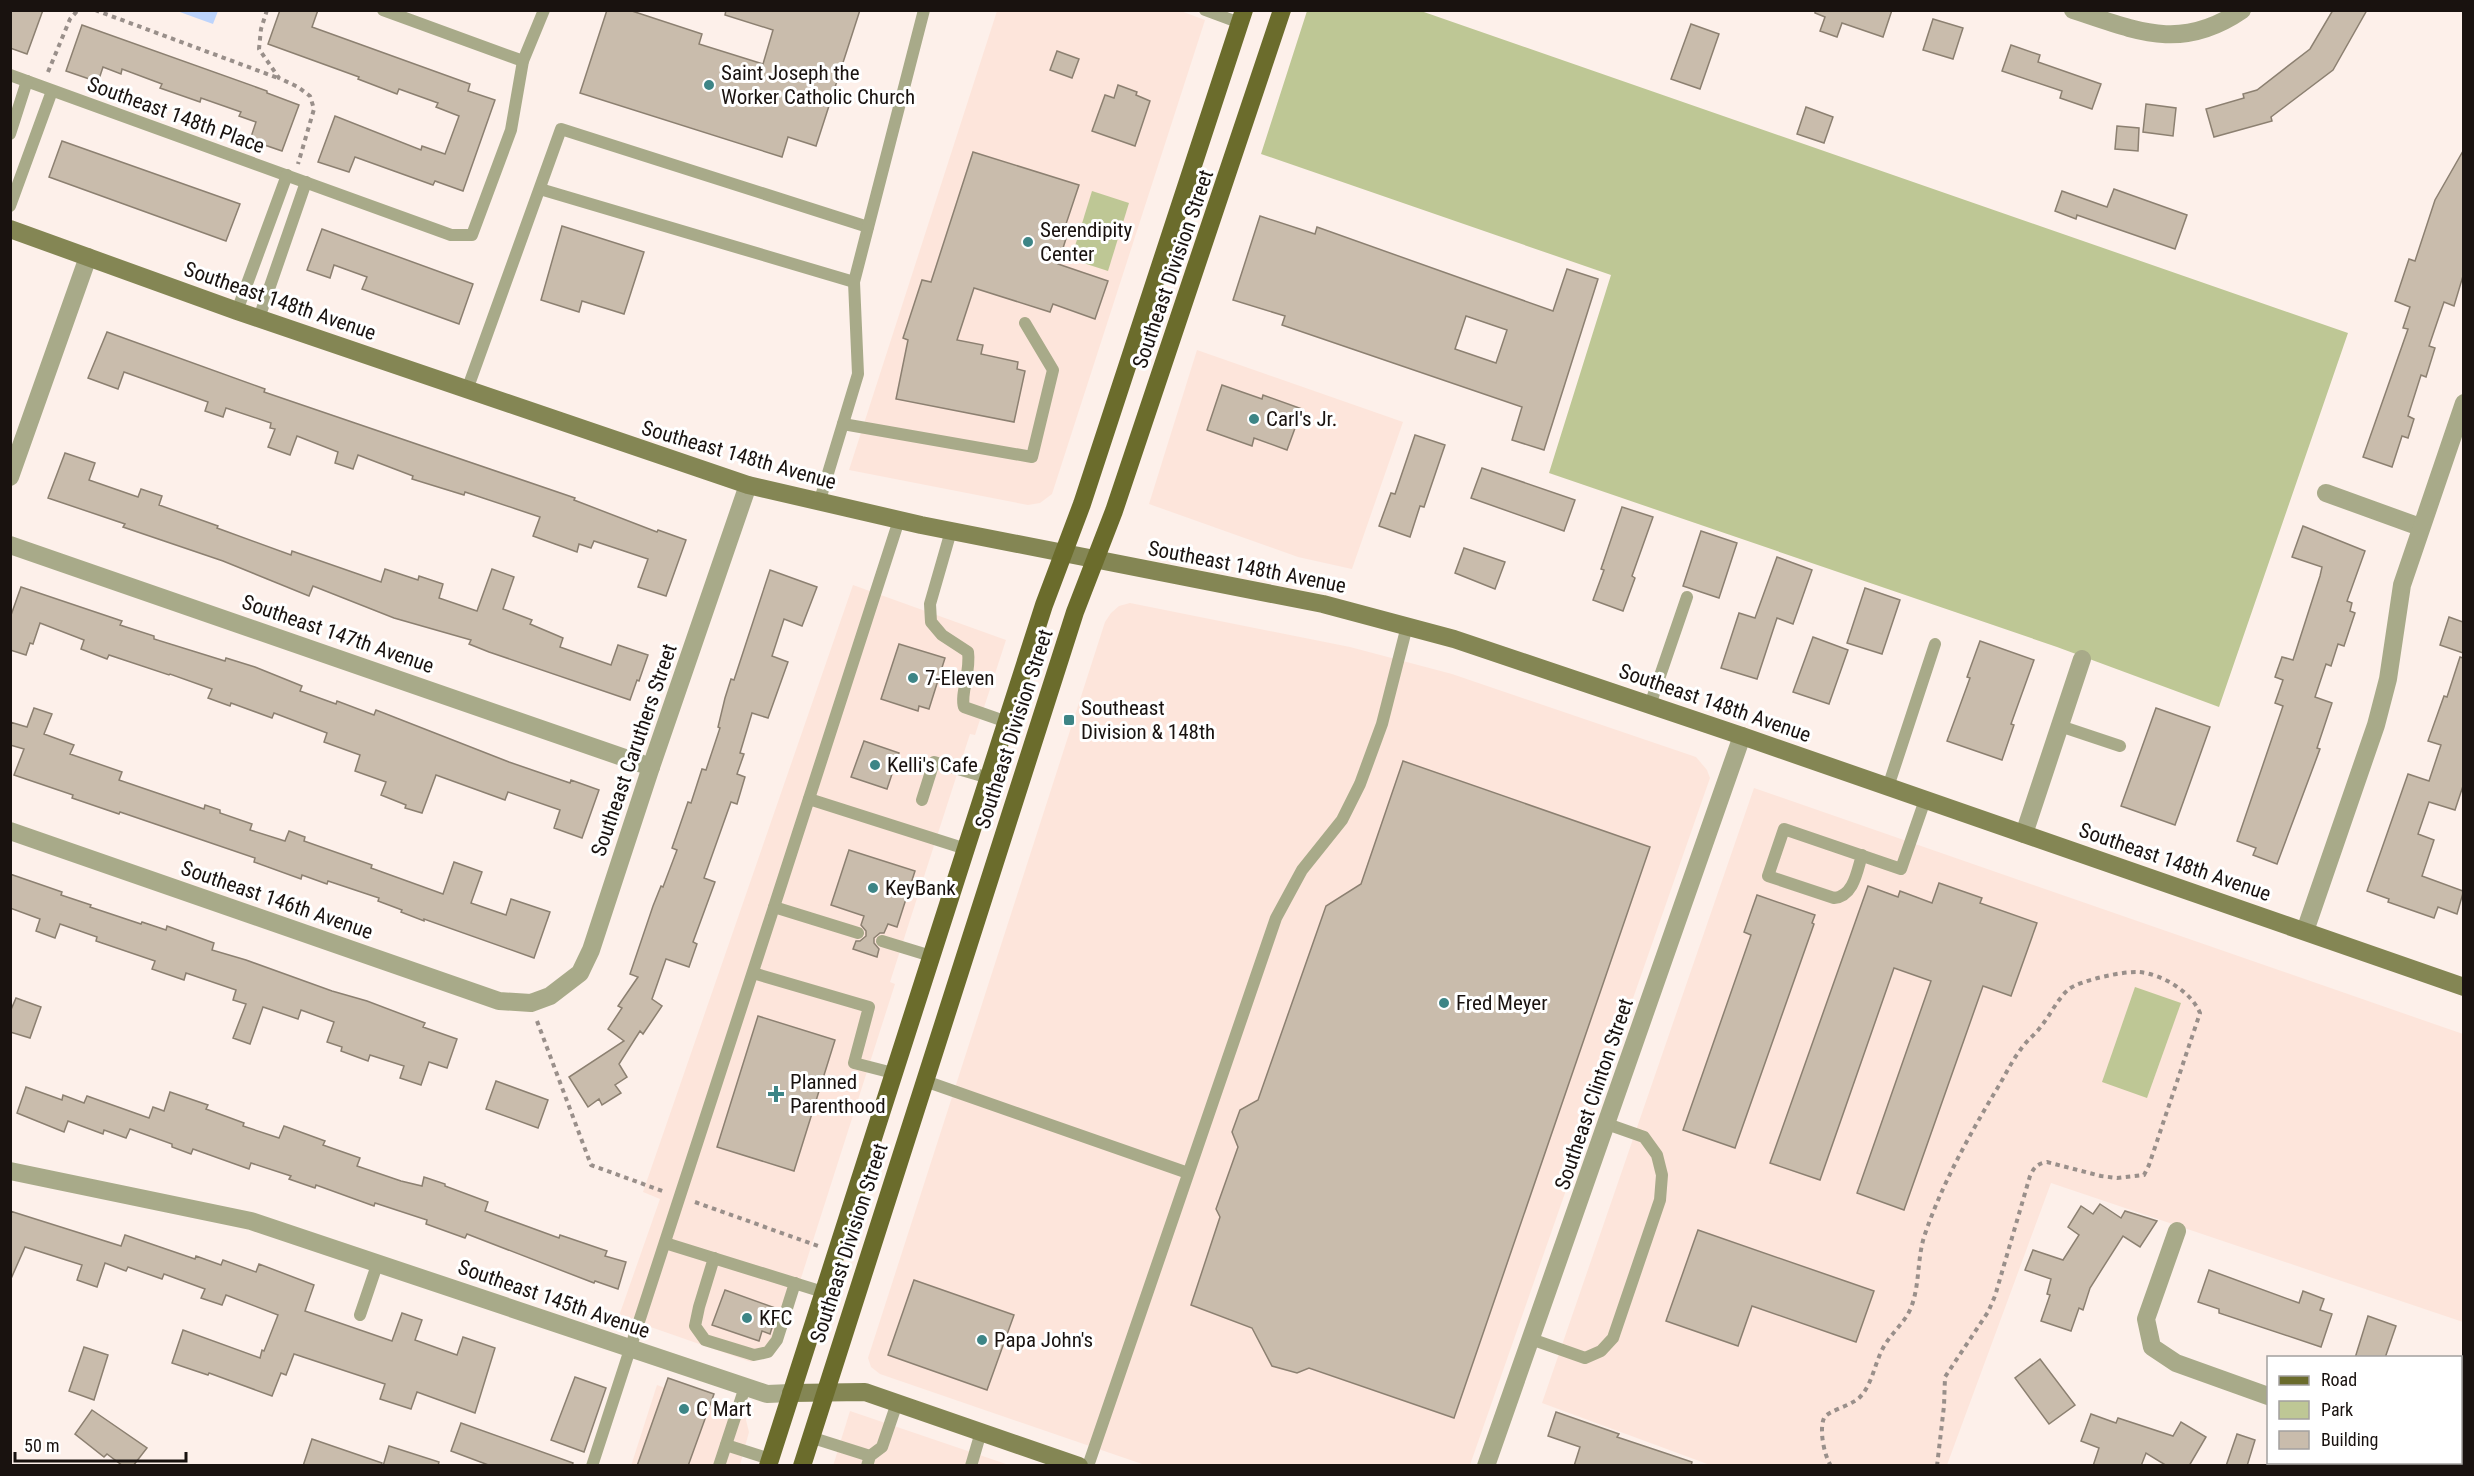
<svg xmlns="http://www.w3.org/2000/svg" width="2474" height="1476" viewBox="0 0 2474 1476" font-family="'Roboto Condensed',sans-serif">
  <rect width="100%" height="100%" fill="#fdf0ea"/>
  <g fill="#fde5db">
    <path d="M1178,10L1205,20L1052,494L1040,503L1028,505L849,470L997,11Z"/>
    <path d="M1197,350L1403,422L1352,569L1298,557L1149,504Z"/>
    <path d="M853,585L1006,640L975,735L970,734L890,982L895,984L779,1347L751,1362L619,1316L660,1199L643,1192Z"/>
    <path d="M1130,603L1350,647L1452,674L1696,757L1707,770L1710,778L1470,1465H1145L880,1374L871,1367L868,1358L1105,622L1111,613L1119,606Z"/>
    <path d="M1754,788L2463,1034V1322L2051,1183L1947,1465H1710L1542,1403Z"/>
    <path d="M657,1385L745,1416L749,1432L740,1465L631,1466Z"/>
    <path d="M850,1411L1009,1465L833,1466Z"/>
  </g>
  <g fill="#bec795">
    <path d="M1307,11H1421L2348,333L2219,707L2057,647L1549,473L1611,275L1261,154Z"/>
    <path d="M1092,191L1129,203L1108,271L1071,259Z"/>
    <path d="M2135,987L2181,1003L2147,1098L2102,1082Z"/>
  </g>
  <path fill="#bdd4fc" d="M177,11H218L213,24Z"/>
  <g fill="#c9bcac" stroke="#8c8071" stroke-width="1.5" fill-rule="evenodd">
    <path d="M10,10H43L27,54L10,48Z"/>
    <path d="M280,10H318L312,27L470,84L468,91L495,100L463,191L435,181L433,185L355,157L349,172L318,162L335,116L421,150L422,146L445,154L459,116L436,107L438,103L399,89L397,94L358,79L359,77L268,44Z"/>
    <path d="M607,10H629L702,34L699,44L763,64L773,30L725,15L726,10H860L816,146L788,137L782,157L580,93Z"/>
    <path d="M1815,10H1892L1883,37L1842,23L1837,37L1820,31L1825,17L1815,13Z"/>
    <path d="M2333,10H2367L2333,70L2271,117L2272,121L2214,137L2206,109L2244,98L2243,94L2257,90L2310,49Z"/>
    <path d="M1933,19L1963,28L1953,59L1923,50Z"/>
    <path d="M1691,24L1719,34L1700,89L1671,79Z"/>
    <path d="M82,25L267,91V93L299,105L282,151L250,140L256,122L239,116L241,112L201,98L200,102L160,88L162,84L122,69L121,74L103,67L98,82L66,71Z"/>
    <path d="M2011,45L2040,55L2038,62L2101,84L2092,109L2060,98L2062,91L2002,71Z"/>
    <path d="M1057,51L1079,59L1072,78L1050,70Z"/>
    <path d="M1118,85L1137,92L1136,95L1150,101L1135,146L1092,131L1105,95L1114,98Z"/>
    <path d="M2146,104L2176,108L2173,136L2143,132Z"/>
    <path d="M1806,107L1833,117L1824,143L1797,134Z"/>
    <path d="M2117,126L2139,128L2138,151L2115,149Z"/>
    <path d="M62,141L240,204L226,241L49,177Z"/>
    <path d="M2463,151V276L2454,306L2444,302L2429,346L2435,348L2426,377L2421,375L2408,416L2414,419L2408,438L2402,436L2392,467L2363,457L2408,329L2403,328L2410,307L2395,301L2409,259L2415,261L2435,200Z"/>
    <path d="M973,152L1079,185L1066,224L1070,226L1058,264L1108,281L1095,319L1053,304L1050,312L974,288L957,340L983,345L981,354L1018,362L1017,369L1025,371L1014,422L896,399L908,340L903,338L922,280L931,282Z"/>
    <path d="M2114,189L2187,215L2175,249L2077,215L2076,219L2055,211L2062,191L2107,207Z"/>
    <path d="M1260,216L1315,234L1317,227L1553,311L1567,269L1598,279L1544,450L1512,440L1522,407L1282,325L1285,316L1233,300ZM1466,316L1507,330L1496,363L1455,349Z"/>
    <path d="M562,226L644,252L624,314L582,301L579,312L541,300Z"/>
    <path d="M322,229L473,284L459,324L362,289L367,277L334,265L330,278L307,270Z"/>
    <path d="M107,332L265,389L264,392L575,498L574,500L657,532L658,530L686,540L666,596L638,587L648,559L594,541L591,548L579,544L577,552L533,536L540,517L465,492L464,495L412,479L413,476L358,455L353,469L335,463L338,452L297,436L290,455L268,447L275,429L270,428L271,423L226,408L223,417L205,411L208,402L124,372L118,389L88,378Z"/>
    <path d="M1222,385L1262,399L1263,395L1302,409L1287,450L1254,438L1252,446L1207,430Z"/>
    <path d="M1415,435L1445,445L1424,507L1420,506L1410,537L1379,526L1391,493L1395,494Z"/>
    <path d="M65,453L95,463L89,480L138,497L141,489L162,496L159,505L218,526L217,528L291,555L292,551L381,582L385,569L418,580L419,576L443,584L439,598L477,611L492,569L514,577L503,609L532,620L530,624L563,638L560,647L611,665L618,645L648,655L639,681L637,680L630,700L489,652L469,644L471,640L394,618L313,586L309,596L223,561L123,527L125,524L48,498Z"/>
    <path d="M1482,468L1575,500L1564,531L1471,498Z"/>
    <path d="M1622,507L1653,517L1632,576L1635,578L1623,611L1593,600L1604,570L1601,569Z"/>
    <path d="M2303,526L2365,551L2347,601L2352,603L2350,611L2355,613L2344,646L2338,644L2331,666L2326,664L2315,697L2332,703L2317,748L2320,749L2277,864L2253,855L2256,848L2237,841L2283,706L2275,703L2283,680L2275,677L2282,657L2293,660L2320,576L2322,567L2292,557Z"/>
    <path d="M1701,531L1737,543L1719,598L1683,586Z"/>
    <path d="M1464,548L1505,562L1495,589L1455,573Z"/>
    <path d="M1777,557L1812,570L1793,624L1777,618L1757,679L1721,668L1739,613L1755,618Z"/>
    <path d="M770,570L817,587L802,626L784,619L772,656L788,662L768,718L752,713L740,753L744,754L737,774L745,777L737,804L731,802L704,878L715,882L693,942L697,944L689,967L666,959L652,999L662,1006L643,1034L640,1031L619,1064L627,1077L615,1085L621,1093L602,1105L599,1099L588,1107L569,1077L624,1041L608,1029L622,1008L618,1006L638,977L630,974L653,906L661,886L663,887L677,850L672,848L688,802L691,803L702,769L706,770L720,728L718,727L725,698L731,679L734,680Z"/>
    <path d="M21,587L122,621L120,625L154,636V639L225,661L226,658L255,667L302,686L300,691L336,704L337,701L374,715L376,710L509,762L570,783L571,780L599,790L582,838L554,828L560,810L508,792L505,800L436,775L422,813L405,808L406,805L381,795L386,782L355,771L360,755L324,742L327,733L274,713L272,718L231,703L230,706L208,698L212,689L170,674L169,675L109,655L107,659L81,649L84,640L40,623L33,644L30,643L26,655L10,650V618Z"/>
    <path d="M1865,588L1900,600L1882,654L1847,643Z"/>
    <path d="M2449,617L2463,622V653L2440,645Z"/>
    <path d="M1813,637L1848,650L1829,704L1793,692Z"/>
    <path d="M1980,641L2034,660L2011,724L2014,725L2002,760L1947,741L1970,678L1967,677Z"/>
    <path d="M899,644L945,658L929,709L919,706L918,711L881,699Z"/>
    <path d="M2460,657L2463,658V786L2455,810L2429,802L2418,834L2434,840L2422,876L2463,891V893L2457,914L2438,907L2434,918L2388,902L2389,899L2367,891L2408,774L2429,781L2441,745L2428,741L2444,696L2447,697Z"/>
    <path d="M34,708L52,714L44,734L74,745L70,754L122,772L119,780L204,809L205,805L220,810V813L252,824L250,830L285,841L289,831L305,837L304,841L372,865L371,868L443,894L454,862L482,872L471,903L506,915L511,899L550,912L534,958L424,919V921L401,912L402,910L378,901L379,898L328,881L327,884L302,875L301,879L254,862L255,858L120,812L119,814L72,798L73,795L14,775L24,749L10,745V722L27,727Z"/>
    <path d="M2156,708L2210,727L2175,825L2121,806Z"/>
    <path d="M864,741L899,753L887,789L851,777Z"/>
    <path d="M1403,761L1650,847L1454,1418L1309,1368L1297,1373L1272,1366L1252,1328L1191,1305L1220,1217L1216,1209L1238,1147L1232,1132L1240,1110L1258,1100L1326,906L1361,884Z"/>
    <path d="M849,850L915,871L897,927L888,924L884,933H880L874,938V943L879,949L877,957L853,949L856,941H860L866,936V931L861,925L864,916L831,905Z"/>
    <path d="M10,874L62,892L61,895L91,905L90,907L141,924L142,922L166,930L167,926L214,943L212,950L246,960L332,991L367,1001L425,1023L423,1027L457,1039L447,1068L429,1062L421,1085L400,1078L404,1066L370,1055L368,1061L341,1051L342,1047L327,1042L334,1022L301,1010L298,1019L263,1007L250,1044L233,1038L246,1004L233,1000L236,990L186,973L184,980L152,969L155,961L96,941L97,937L60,924L55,938L36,931L40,919L10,908Z"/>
    <path d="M1939,883L1982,898L1980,903L2037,923L2011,996L1983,986L1904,1210L1857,1193L1931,981L1894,968L1820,1180L1770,1163L1868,886L1898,897L1900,891L1932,903Z"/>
    <path d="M1757,895L1815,915L1812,923L1814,924L1735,1148L1683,1130L1751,935L1744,932Z"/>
    <path d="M16,998L41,1007L30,1038L10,1032V1012Z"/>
    <path d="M758,1016L835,1040L794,1171L717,1147Z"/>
    <path d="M496,1081L548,1100L538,1128L486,1109Z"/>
    <path d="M26,1087L62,1100L63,1095L84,1103L87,1096L149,1118L153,1107L164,1111L170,1092L208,1105L206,1109L244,1123L243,1126L279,1138L284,1126L325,1141L323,1145L360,1158L357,1166L401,1181L422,1186L424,1177L445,1184V1186L488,1202L485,1211L559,1238L560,1235L607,1251L605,1256L626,1262L618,1289L595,1281L594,1283L467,1234L465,1238L426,1224L427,1220L375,1203L374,1206L316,1185L315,1188L289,1179L291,1176L251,1163L249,1169L193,1149L191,1154L172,1147V1144L130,1129L126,1138L104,1130L103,1134L68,1121L64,1132L17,1113Z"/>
    <path d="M2100,1204L2121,1218L2125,1211L2157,1221L2140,1247L2123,1236L2090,1288L2083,1310L2079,1308L2071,1331L2041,1321L2050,1295L2047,1294L2051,1279L2025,1270L2033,1250L2063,1260L2079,1235L2068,1227L2081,1206L2093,1214Z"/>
    <path d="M10,1211L121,1246L125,1235L195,1259L196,1256L221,1265L223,1260L256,1272L259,1264L314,1285L305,1311L392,1341L402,1313L422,1320L415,1340L457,1355L463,1337L495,1348L475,1413L417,1392L411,1409L380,1399L385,1384L294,1354L286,1375L281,1373L272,1396L209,1373L208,1375L172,1363L183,1330L260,1358L262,1350L264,1351L278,1315L226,1295L222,1305L201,1298L205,1289L164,1274L162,1279L128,1267L126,1271L105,1263L97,1287L77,1280L82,1265L25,1247L10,1281Z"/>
    <path d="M1698,1230L1874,1291L1856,1342L1752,1306L1738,1346L1666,1321Z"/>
    <path d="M2209,1270L2299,1303L2303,1291L2324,1299L2320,1310L2332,1314L2321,1347L2219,1313V1309L2198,1302Z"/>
    <path d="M914,1280L1014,1315L987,1390L888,1355Z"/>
    <path d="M725,1290L778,1309L770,1334L762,1331L759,1341L712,1325Z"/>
    <path d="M2368,1316L2396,1326L2385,1358H2355Z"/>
    <path d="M84,1347L108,1355L94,1400L69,1391Z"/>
    <path d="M2040,1359L2075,1405L2049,1424L2015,1378Z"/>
    <path d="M575,1377L606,1388L584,1452L551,1440Z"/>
    <path d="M668,1378L714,1394L688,1466H637Z"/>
    <path d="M92,1410L147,1448L133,1466H123L107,1454L104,1457L75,1434Z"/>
    <path d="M1556,1412L1619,1434L1617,1437L1692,1462L1691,1466H1574L1580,1447L1548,1436Z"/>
    <path d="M2091,1414L2116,1423L2118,1418L2173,1436L2181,1422L2206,1437L2189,1466H2167L2146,1453L2141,1466H2093L2099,1448L2081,1441Z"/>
    <path d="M461,1423L573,1463L572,1466H491L451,1451Z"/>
    <path d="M2237,1434L2255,1440L2247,1466H2226Z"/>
    <path d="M312,1439L382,1463L381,1466H303Z"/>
    <path d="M389,1446L439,1462L438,1466H383Z"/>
  </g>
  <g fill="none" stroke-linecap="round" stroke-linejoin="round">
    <g stroke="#998f8a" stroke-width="4" stroke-dasharray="4.5 4.5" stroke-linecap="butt">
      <path d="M95,10L278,78"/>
      <path d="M267,10L261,29L259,49L279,78L298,87L310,96L314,109L298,164"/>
      <path d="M48,72L70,19L78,10"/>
      <path d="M537,1021L591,1165L665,1192"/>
      <path d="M695,1202L818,1246"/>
      <path d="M1831,1466C1824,1455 1819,1430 1824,1418C1828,1411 1850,1406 1859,1398C1872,1385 1874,1366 1882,1350C1890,1333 1906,1323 1912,1305C1920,1282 1917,1257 1925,1234C1942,1184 1969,1136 1995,1092C2004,1078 2011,1062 2021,1049C2027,1040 2036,1034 2042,1025C2051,1014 2058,998 2069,989C2081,980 2124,971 2139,972C2161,974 2191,991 2200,1013L2149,1165L2144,1175L2117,1178L2101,1176L2047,1162C2037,1164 2034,1167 2030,1176L1995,1296L1988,1312L1945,1377L1944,1406L1937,1466"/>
    </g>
    <g stroke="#a8aa89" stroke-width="12">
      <path d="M383,10L523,61"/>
      <path d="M1205,10L1240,23"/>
      <path d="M10,75L451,235H472L511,130L523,61L544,10"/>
      <path d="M10,134L27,81"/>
      <path d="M540,189L854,282"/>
      <path d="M10,206L52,91"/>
      <path d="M237,311L287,175"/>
      <path d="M259,318L306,182"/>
      <path d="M467,390L561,129L868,227"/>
      <path d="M843,424L1032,457L1053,370L1025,323"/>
      <path d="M819,503L858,374L854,282L924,10"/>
      <path d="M951,531L930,604L931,622L942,635L968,652C971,672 960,694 964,707L1007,722"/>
      <path d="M1650,705L1687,597"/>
      <path d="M2060,726L2120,746"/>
      <path d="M1888,787L1935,644"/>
      <path d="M809,799L966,849"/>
      <path d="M922,800L934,762L989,778"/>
      <path d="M1862,855C1857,871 1854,896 1834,898L1768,876L1784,829L1901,869L1925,800"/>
      <path d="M774,907L899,520"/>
      <path d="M882,941L931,956"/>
      <path d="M753,973L869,1007L854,1063L893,1073"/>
      <path d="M925,1081L1188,1173"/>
      <path d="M665,1243L823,1292"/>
      <path d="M714,1258L699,1307L695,1326L705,1340L754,1355L768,1352L777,1340L795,1283"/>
      <path d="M360,1315L378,1262"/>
      <path d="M1531,1339L1585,1358L1601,1351L1613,1338L1660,1200L1662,1175L1657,1155L1644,1137L1607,1124"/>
      <path d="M810,1437L870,1456"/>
      <path d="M726,1445L770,1459"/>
      <path d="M592,1466L774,907L858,933"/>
      <path d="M719,1466L745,1387"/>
      <path d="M867,1466L870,1456L882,1447L897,1403"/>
      <path d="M971,1466L981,1432"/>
      <path d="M1088,1466L1276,918L1302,870L1342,820L1360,784L1382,724L1407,626"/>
    </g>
    <g stroke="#a8aa89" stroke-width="18">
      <path d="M2073,10C2137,31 2181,52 2242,10"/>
      <path d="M10,477L88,257"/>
      <path d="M2326,493L2420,527"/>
      <path d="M10,545L651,767"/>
      <path d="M10,831L499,1001L531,1003L550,996L580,973L591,950L651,767L748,485"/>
      <path d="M2024,834L2082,659"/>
      <path d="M2305,931L2376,725L2388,679L2402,585L2464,403"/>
      <path d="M10,1171L251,1221L767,1394L791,1393"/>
      <path d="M2177,1231L2146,1319L2152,1347L2176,1363L2268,1396"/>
      <path d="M2460,1462L2464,1464"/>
      <path d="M1486,1466L1742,736"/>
    </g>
    <g stroke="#848654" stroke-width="18">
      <path d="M10,229L237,311L748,485L921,525L1323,604L1454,639L1742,736L2464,987"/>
      <path d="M791,1393L865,1392L1079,1466"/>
    </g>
    <g stroke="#6b6c2c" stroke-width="18">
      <path d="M768,1466L1044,605L1082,504L1244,10"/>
      <path d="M802,1466L1075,612L1114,511L1282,10"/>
    </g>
  </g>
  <g fill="#3d8586" stroke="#fff" stroke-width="2">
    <circle cx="709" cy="85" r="6"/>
    <circle cx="1028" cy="242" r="6"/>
    <circle cx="1254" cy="419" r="6"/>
    <circle cx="913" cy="678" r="6"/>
    <rect x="1063" y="714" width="12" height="12" rx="3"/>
    <circle cx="875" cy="765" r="6"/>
    <circle cx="873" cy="888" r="6"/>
    <circle cx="1444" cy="1003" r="6"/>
    <path d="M773 1085h6v6h6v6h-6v6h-6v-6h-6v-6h6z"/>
    <circle cx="747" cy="1318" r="6"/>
    <circle cx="982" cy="1340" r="6"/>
    <circle cx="684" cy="1409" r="6"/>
  </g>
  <g text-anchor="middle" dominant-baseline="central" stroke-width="6" stroke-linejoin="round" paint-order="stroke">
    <g font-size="21" fill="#19120f" stroke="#fff" text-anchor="start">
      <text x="721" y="73">Saint Joseph the<tspan x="721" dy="24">Worker Catholic Church</tspan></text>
      <text x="1040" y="230">Serendipity<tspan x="1040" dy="24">Center</tspan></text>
      <text x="1266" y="419">Carl's Jr.</text>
      <text x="925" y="678">7-Eleven</text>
      <text x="1081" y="708">Southeast<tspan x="1081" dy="24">Division &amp; 148th</tspan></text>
      <text x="887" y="765">Kelli's Cafe</text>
      <text x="885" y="888">KeyBank</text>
      <text x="1456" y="1003">Fred Meyer</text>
      <text x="790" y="1082">Planned<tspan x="790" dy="24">Parenthood</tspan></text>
      <text x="759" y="1318">KFC</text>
      <text x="994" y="1340">Papa John's</text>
      <text x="696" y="1409">C Mart</text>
    </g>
    <g font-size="21" fill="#19120f" stroke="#fff">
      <text transform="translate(176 115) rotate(20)">Southeast 148th Place</text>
      <text transform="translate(1173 269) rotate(-71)">Southeast Division Street</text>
      <text transform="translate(280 301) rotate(19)">Southeast 148th Avenue</text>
      <text transform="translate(739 455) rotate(16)">Southeast 148th Avenue</text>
      <text transform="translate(1247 567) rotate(11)">Southeast 148th Avenue</text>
      <text transform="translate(338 634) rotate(19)">Southeast 147th Avenue</text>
      <text transform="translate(1715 703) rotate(19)">Southeast 148th Avenue</text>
      <text transform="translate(1014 729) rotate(-72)">Southeast Division Street</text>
      <text transform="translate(634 750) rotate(-71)">Southeast Caruthers Street</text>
      <text transform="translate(2175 862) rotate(19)">Southeast 148th Avenue</text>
      <text transform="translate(277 900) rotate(19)">Southeast 146th Avenue</text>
      <text transform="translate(1594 1094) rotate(-71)">Southeast Clinton Street</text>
      <text transform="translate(849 1243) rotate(-72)">Southeast Division Street</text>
      <text transform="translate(554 1299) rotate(19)">Southeast 145th Avenue</text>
    </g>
  </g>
  <rect width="2474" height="1476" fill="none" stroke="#19120f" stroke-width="24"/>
  <rect x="2267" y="1356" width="195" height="108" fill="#ffffff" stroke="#a3a09f" stroke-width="1.5"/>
  <rect x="2279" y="1376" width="30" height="9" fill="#6b6c2c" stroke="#a3a09f" stroke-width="1.5"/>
  <text x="2321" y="1386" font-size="18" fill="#19120f">Road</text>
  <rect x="2279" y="1401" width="30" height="18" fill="#bec795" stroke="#a3a09f" stroke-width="1.5"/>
  <text x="2321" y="1416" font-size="18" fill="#19120f">Park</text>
  <rect x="2279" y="1431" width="30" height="18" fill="#c9bcac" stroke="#a3a09f" stroke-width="1.5"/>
  <text x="2321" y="1446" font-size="18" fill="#19120f">Building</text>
  <path d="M15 1452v9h171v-9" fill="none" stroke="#19120f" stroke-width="3"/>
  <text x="24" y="1452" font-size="18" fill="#19120f" stroke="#ffffff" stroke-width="4.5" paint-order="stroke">50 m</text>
</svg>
